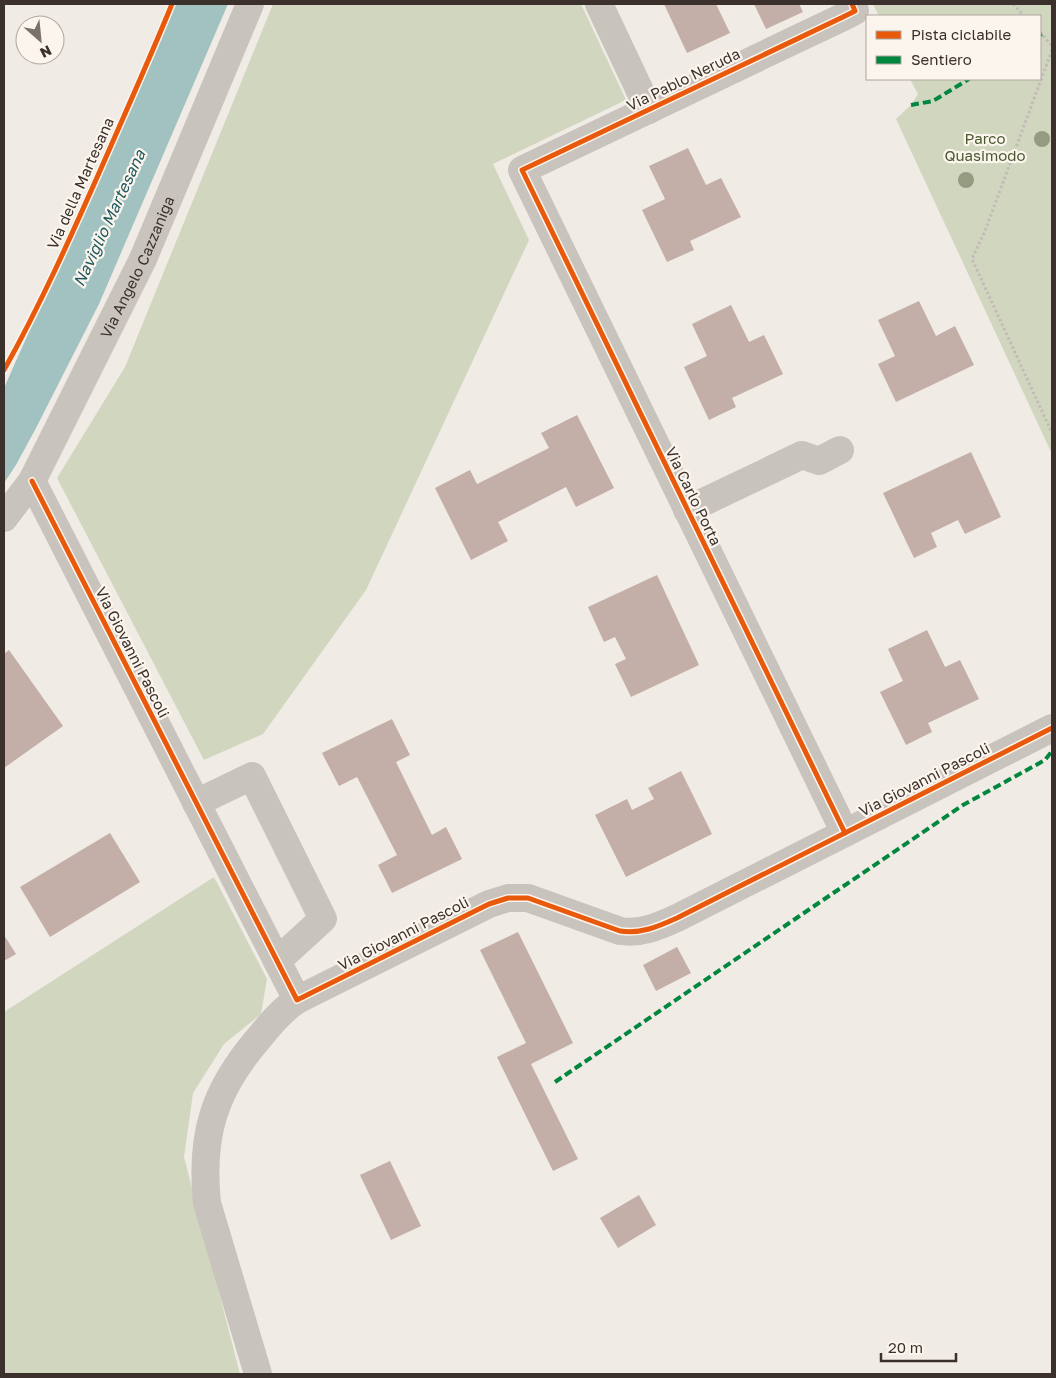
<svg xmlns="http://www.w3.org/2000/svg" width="1056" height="1378" viewBox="0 0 1056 1378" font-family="'Golos Text',sans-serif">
  <rect width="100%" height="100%" fill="#f0ebe5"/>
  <g fill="#d1d6bf">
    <path d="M273,4H581L626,100L493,164L529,240L366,590L263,734L204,760L57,478L125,367Z"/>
    <path d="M873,4H1052V454L896,119L911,105L918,94L910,79H1040V16H879Z"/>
    <path d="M214,877L267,979L261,1014L224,1044L193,1093L184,1157L240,1374H4V1012Z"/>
  </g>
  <path fill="#a1c2c1" d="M175,4H228L99,304L36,428L16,465L4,483V388Z"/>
  <g fill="#c3afa7">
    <path d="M664,4H716L730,33L687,53Z"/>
    <path d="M754,4H799L803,12L766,29Z"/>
    <path d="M688,148L706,185L721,178L741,217L690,241L694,250L667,262L642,210L665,199L649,166Z"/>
    <path d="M919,301L936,336L955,326L974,365L896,402L878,364L895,356L878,320Z"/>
    <path d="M731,305L749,342L764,335L783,374L732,398L736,407L709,420L684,367L707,356L692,324Z"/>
    <path d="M577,415L614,488L576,507L566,487L498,522L508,541L471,560L435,488L470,470L477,484L549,448L541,433Z"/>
    <path d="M971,452L1001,517L965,534L958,520L931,533L937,547L914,558L883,493Z"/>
    <path d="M657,575L699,665L631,697L615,664L626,659L615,637L604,642L588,607Z"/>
    <path d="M927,630L945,667L960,660L979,699L928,723L932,732L906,745L880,692L903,681L888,649Z"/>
    <path d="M9,650L63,726L4,768V654Z"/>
    <path d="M392,719L410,755L396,762L432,835L446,827L462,859L392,893L378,865L397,855L357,777L339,786L322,753Z"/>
    <path d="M681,771L712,834L626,877L595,815L627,799L632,810L654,799L648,788Z"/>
    <path d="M110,833L140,882L50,937L20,887Z"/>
    <path d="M518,932L573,1043L531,1064L578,1159L553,1171L497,1057L526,1043L480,950Z"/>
    <path d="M4,935L16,954L4,961Z"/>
    <path d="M677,947L691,973L656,991L643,965Z"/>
    <path d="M390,1161L421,1226L391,1240L360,1175Z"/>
    <path d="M639,1195L656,1225L618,1248L600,1218Z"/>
  </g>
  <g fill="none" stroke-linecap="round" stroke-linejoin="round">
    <g stroke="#c2bbb6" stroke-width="3" stroke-dasharray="2.5 2.5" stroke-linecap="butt">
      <path d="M1013,4L1024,16"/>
      <path d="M1040,32L1052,46"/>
      <path d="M1052,50L985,231L972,259L1052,433"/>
    </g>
    <g stroke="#c9c3be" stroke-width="28">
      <path d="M599,4L649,110"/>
      <path d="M32,481L297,1000L489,904L508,898H528L620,931C641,934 657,927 677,918L1052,728"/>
      <path d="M687,510L802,455L819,461L840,450"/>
      <path id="s1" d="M4,518L32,481L143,259L250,4"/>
      <path d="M196,803L252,776L323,919L277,961"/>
      <path d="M845,833L522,170L843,17L855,11L852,4"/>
      <path d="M258,1374L207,1203C200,1135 214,1090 259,1038C270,1024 282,1010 297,1000"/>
    </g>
    <g stroke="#00873e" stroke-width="4" stroke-dasharray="8 4" stroke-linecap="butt">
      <path d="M1040,35L1042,34"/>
      <path d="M911,105L933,101L969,79"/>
      <path d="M555,1082L963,805L1045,760L1052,751"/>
    </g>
    <g stroke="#fbf5ee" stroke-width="8">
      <g id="cycleway">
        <path d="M4,370C41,304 72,234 103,164C126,111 150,58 172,4"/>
        <path d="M32,481L297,1000L489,904L508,898H528L620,931C641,934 657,927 677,918L1052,728"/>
        <path d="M845,833L522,170L843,17L855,11L852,4"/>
      </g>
    </g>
    <use href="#cycleway" stroke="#e8590c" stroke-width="5"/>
  </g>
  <g fill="#959b80">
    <circle cx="1042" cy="139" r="8"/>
    <circle cx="966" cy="180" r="8"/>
  </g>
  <g text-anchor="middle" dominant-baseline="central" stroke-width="4.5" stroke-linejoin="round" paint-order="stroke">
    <g font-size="15" fill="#3b302b" stroke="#fbf5ee">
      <text transform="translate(683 79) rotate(-26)">Via Pablo Neruda</text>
      <text transform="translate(80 183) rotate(-66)">Via della Martesana</text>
      <text stroke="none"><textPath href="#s1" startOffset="285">Via Angelo Cazzaniga</textPath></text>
      <text transform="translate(694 496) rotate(64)">Via Carlo Porta</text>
      <text transform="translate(133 652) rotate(63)">Via Giovanni Pascoli</text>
      <text transform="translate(924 779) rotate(-27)">Via Giovanni Pascoli</text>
      <text transform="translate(403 933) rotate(-27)">Via Giovanni Pascoli</text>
    </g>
    <g font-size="15" fill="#4a5a2e" stroke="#fbf5ee">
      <text x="985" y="138">Parco<tspan x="985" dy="17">Quasimodo</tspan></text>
    </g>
    <g font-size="16" font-style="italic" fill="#1f5a5e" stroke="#fbf5ee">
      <text transform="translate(109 218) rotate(-65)">Naviglio Martesana</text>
    </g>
  </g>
  <rect width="1056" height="1378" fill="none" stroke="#3b302b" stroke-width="10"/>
  <rect x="866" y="15" width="175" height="65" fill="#fbf5ee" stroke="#aea6a0"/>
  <rect x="876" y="31" width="25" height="8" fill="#e8590c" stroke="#aea6a0"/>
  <text x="911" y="40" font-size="15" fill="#3b302b">Pista ciclabile</text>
  <rect x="876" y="56" width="25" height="8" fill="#00873e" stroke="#aea6a0"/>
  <text x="911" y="65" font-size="15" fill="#3b302b">Sentiero</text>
  <g transform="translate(40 40) rotate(153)"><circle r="24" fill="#fbf5ee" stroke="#aea6a0"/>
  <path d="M0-4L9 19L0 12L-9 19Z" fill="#7a716c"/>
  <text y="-8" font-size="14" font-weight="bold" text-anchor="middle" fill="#3b302b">N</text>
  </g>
  <path d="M881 1353v8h75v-8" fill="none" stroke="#3b302b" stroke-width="2.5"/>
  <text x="888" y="1353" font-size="15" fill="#3b302b" stroke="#fbf5ee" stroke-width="4" paint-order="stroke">20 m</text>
</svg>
